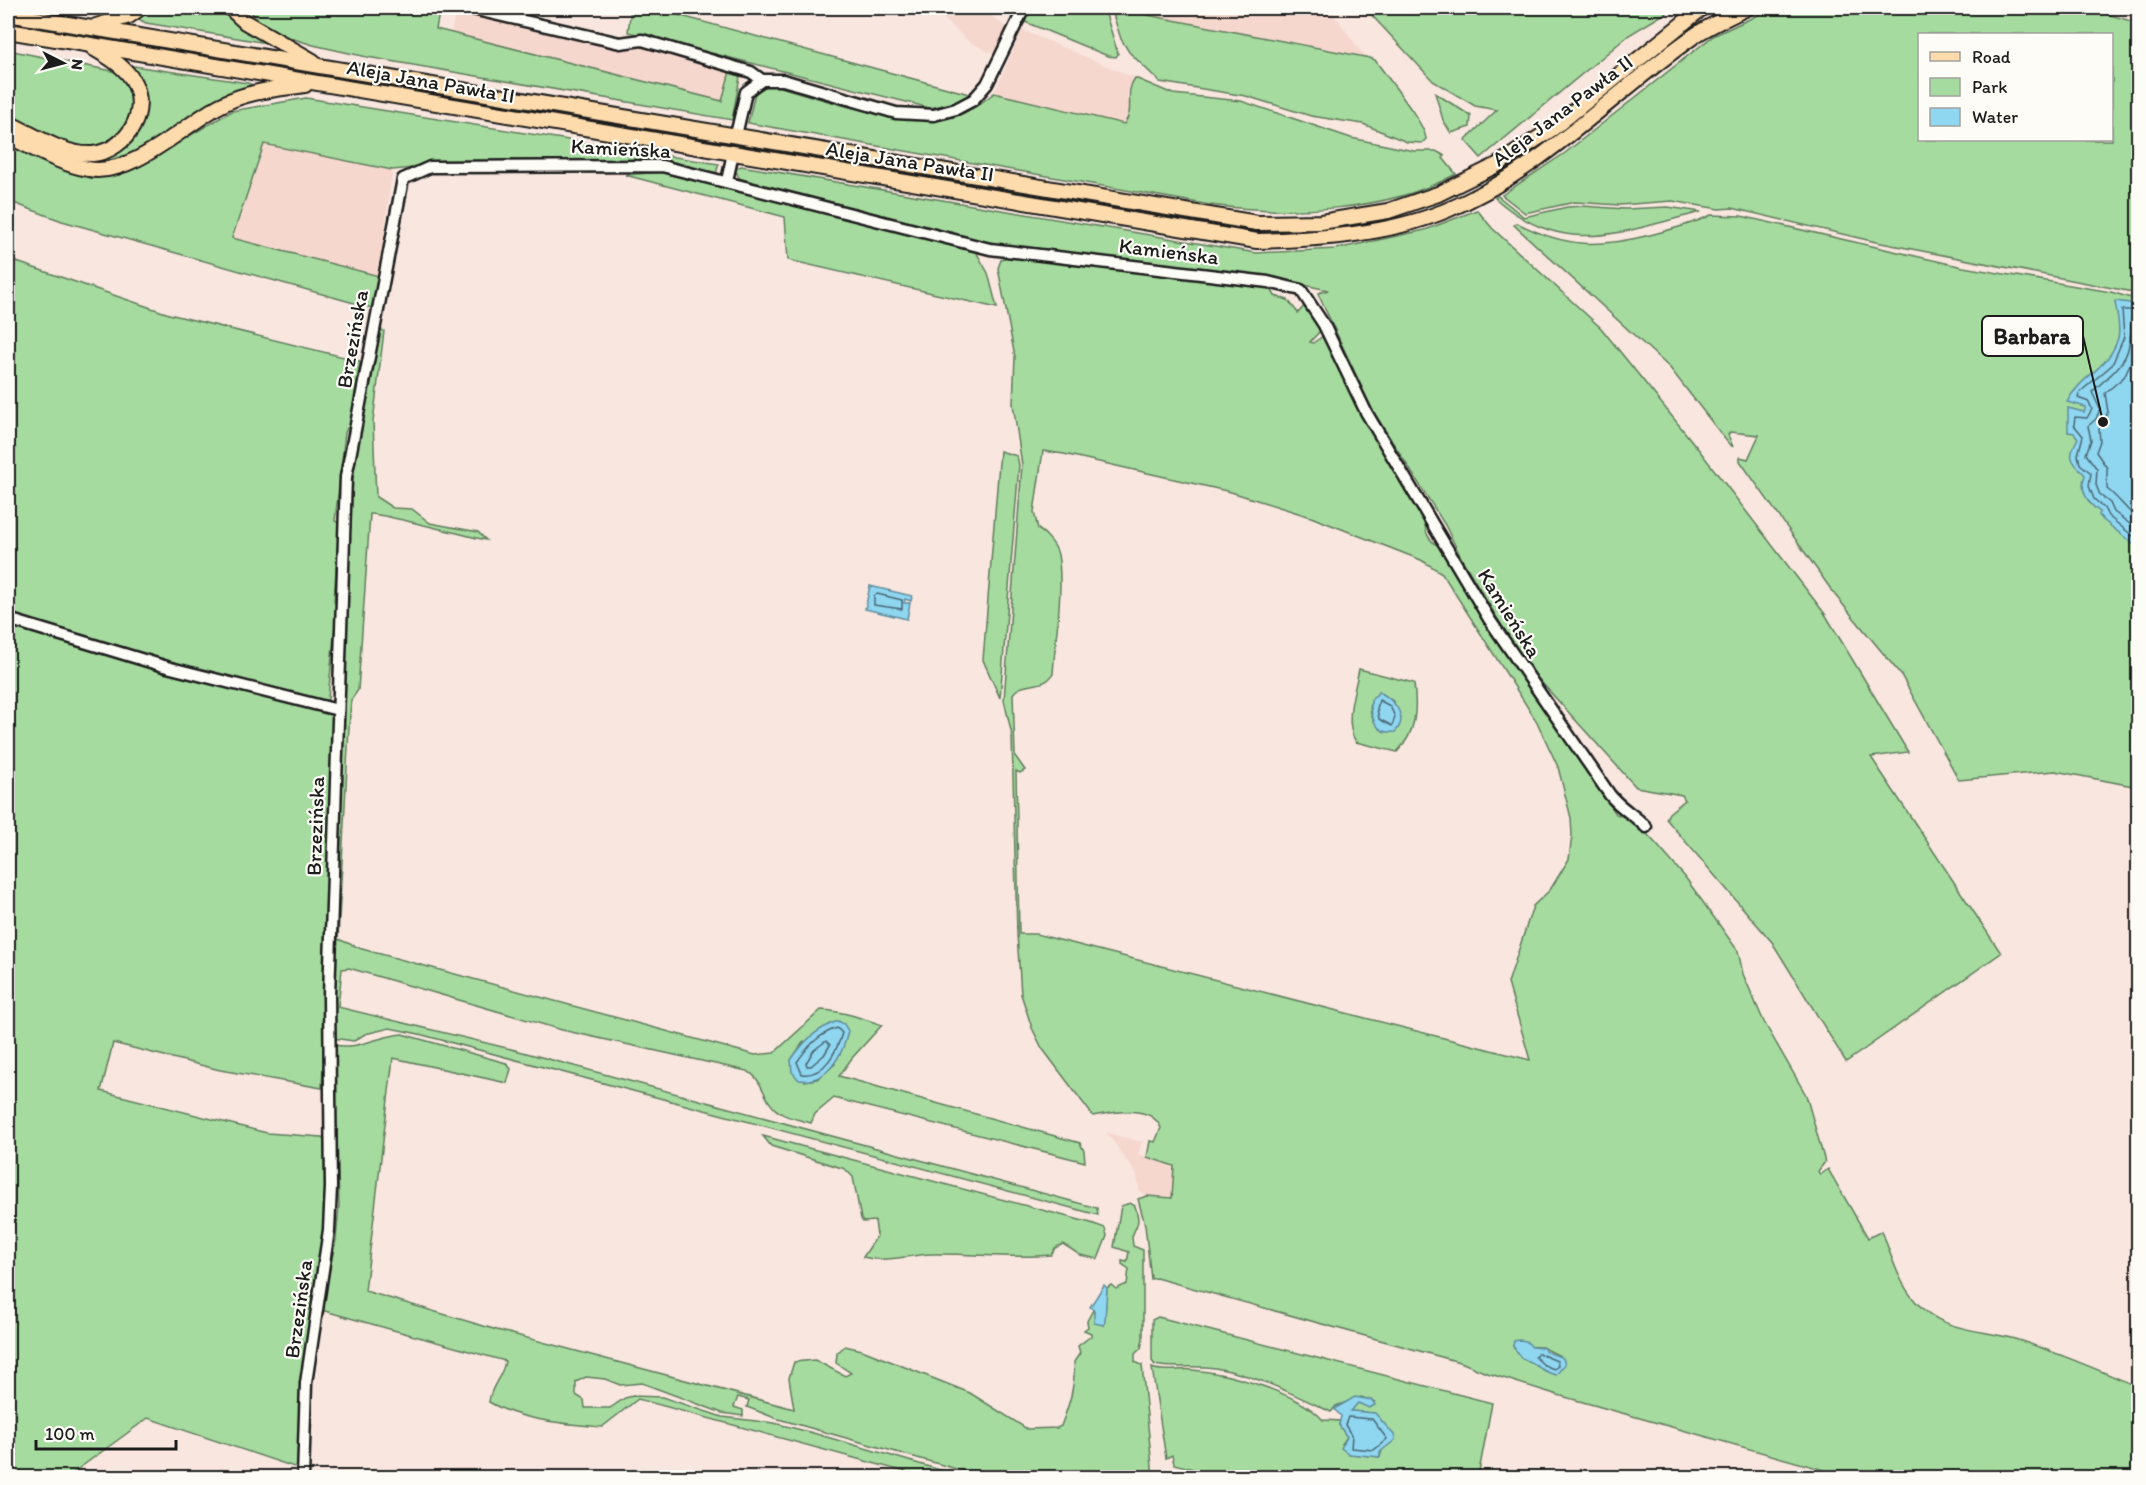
<svg xmlns="http://www.w3.org/2000/svg" width="2146" height="1485" viewBox="0 0 2146 1485" font-family="Itim,sans-serif">
  <rect width="100%" height="100%" fill="#f8e6df"/>
  <filter id="ink" filterUnits="userSpaceOnUse"><feTurbulence type="fractalNoise" baseFrequency=".0167" numOctaves="2"/><feDisplacementMap in="SourceGraphic" scale="12" xChannelSelector="R" yChannelSelector="G"/><feConvolveMatrix kernelMatrix="1 2 1 2 8 2 1 2 1" color-interpolation-filters="sRGB"/></filter>
  <g filter="url(#ink)">
    <g fill="#f5d7ce">
      <path d="M457,8L630,48L644,45L717,66L730,71L723,102L451,33Z"/>
      <path d="M932,8H981L1011,31L999,54L987,51L968,41Z"/>
      <path d="M1116,8H1329L1364,56L1248,35Z"/>
      <path d="M1022,30L1135,78L1130,85L1127,96L1131,110L1124,124L994,93Z"/>
      <path d="M264,143L392,170L379,276L232,238Z"/>
      <path d="M1107,1133L1142,1142L1138,1154L1174,1165L1172,1199L1147,1196L1139,1191L1137,1175Z"/>
    </g>
    <g fill="#a5db9e" stroke="#607c5d" stroke-width="1.5" fill-rule="evenodd">
      <path d="M151,8H220L267,43L146,23L138,19Z"/>
      <path d="M247,8H440L436,29L722,101L730,71L740,77L732,120L367,57L313,45L269,31Z"/>
      <path d="M631,8H652L969,94L963,100L930,108L628,32Z"/>
      <path d="M1030,8H1104L1118,54L1116,57L1108,56L1025,22Z"/>
      <path d="M1111,8L1370,58L1375,60C1386,76 1425,123 1426,139L1422,143L1407,142L1363,124L1311,116L1246,96L1160,82L1129,52L1121,39Z"/>
      <path d="M1365,8H1674L1629,35L1481,158L1465,140L1497,110L1475,106L1433,81Z"/>
      <path d="M1773,8H2086L2138,23V293L1876,242L1732,208L1719,209L1672,201L1619,205L1575,202L1525,213L1502,195L1565,153L1713,36ZM2112,34V140H1920V34Z"/>
      <path d="M8,20L415,89V91L8,25Z"/>
      <path d="M8,50L122,73L130,83L134,116C127,127 121,138 109,144C78,159 35,131 8,118Z"/>
      <path d="M127,65L248,83L257,87L212,103L135,152L109,163H83L8,129L88,158L138,125Z"/>
      <path d="M1135,78L1173,94L1241,101L1351,138L1414,151H1436L1445,156L1443,158L1456,174C1386,213 1287,215 1210,205L748,123L755,93L770,84C813,96 904,128 946,119C965,115 979,105 994,93L1124,124C1136,109 1123,94 1135,78Z"/>
      <path d="M1435,93L1471,116L1470,127L1451,133L1443,120Z"/>
      <path d="M306,98L719,164L716,173L657,161L503,160L392,170L264,144L232,238L379,276L372,308L62,221L8,201V144L86,176L131,170L232,111Z"/>
      <path d="M741,166L1256,253L1336,249L1425,230L1477,210L1492,228L1601,328L1699,450L1825,614L1908,752L1871,757L2001,953L1846,1062L1772,942L1666,819L1669,813L1685,800L1682,795L1636,787L1524,663L1463,561L1445,525L1373,411L1319,296L1318,293L1328,290L1285,281L1175,270L991,243L768,189L739,178L735,169Z"/>
      <path d="M662,172L976,252L988,273L997,308L788,260L785,217L625,175Z"/>
      <path d="M1498,196L1524,217L1567,207L1583,206L1625,209L1668,207L1701,212C1623,231 1564,260 1495,198Z"/>
      <path d="M1711,215L1741,216L1963,267L2111,292L2138,300V787L2055,771L1959,780L1901,675L1835,595L1740,461V457L1748,459L1759,435L1730,432L1728,435L1733,447L1728,443L1670,368L1514,225L1517,223C1566,248 1598,248 1650,235C1672,229 1691,225 1711,215Z"/>
      <path d="M1010,254L1268,284L1275,296L1288,300L1298,313L1307,303L1321,330L1310,342L1313,343L1323,336L1425,523C1425,535 1431,543 1442,548L1616,814L1636,822L1658,846L1685,877L1738,951L1743,974L1764,1022L1806,1095L1825,1162L1818,1171L1820,1175L1828,1169L1868,1238L1882,1231C1891,1255 1899,1284 1916,1302C1943,1333 1983,1329 2018,1340C2059,1353 2099,1370 2138,1387V1477H1849L1558,1395L1484,1372L1463,1363L1156,1278L1151,1279L1145,1225L1138,1199L1147,1196L1172,1198L1174,1166L1147,1157L1150,1141L1155,1142L1161,1128C1151,1104 1114,1112 1093,1116L1042,1048L1032,1028L1021,994L1017,934L1012,735L1004,700L1022,465L1013,404L1015,357L998,268L1001,260ZM1043,451L1064,454L1231,492L1311,517L1421,560L1442,573L1537,722L1558,767L1571,818L1572,835L1569,859L1550,890L1533,906L1508,983L1530,1060L1036,934H1019L1016,771L1020,773L1025,770L1015,756L1013,694C1022,680 1044,690 1053,674C1055,639 1064,588 1058,555C1056,545 1046,534 1038,529L1034,512ZM1513,1346L1542,1347L1560,1356L1531,1363L1521,1358Z"/>
      <path d="M8,259L169,314L360,361L350,428H347L345,433L335,521L339,523L334,602L337,603L328,699L322,706L338,710L322,1088L220,1070L113,1043L101,1091L267,1133L322,1137L331,1146V1187L306,1383L303,1470L148,1418L67,1477L8,1478Z"/>
      <path d="M377,328L384,331L373,422L376,497L393,508L412,509L430,523L478,532L486,540C471,537 377,512 370,514L358,690L351,700L349,728L338,939L362,949L755,1055L774,1053L821,1010C842,1011 862,1018 882,1025L852,1058L839,1076L1080,1143L1084,1151L1085,1162L834,1098L815,1114L811,1123C801,1120 787,1118 779,1112C763,1102 764,1079 747,1071L562,1030L349,968L342,969L338,1007L519,1051L1097,1208L1098,1215L419,1034L390,1028L365,1034L354,1041L333,1038L334,945L350,528L353,478ZM804,1041L835,1064L817,1079L805,1081L791,1060Z"/>
      <path d="M1000,451L1017,456L1019,465L1000,698L983,660Z"/>
      <path d="M1359,669L1414,683C1417,709 1417,732 1397,752L1356,742C1343,722 1355,691 1359,669ZM1383,694L1394,702L1385,732C1373,723 1366,712 1373,697Z"/>
      <path d="M402,1034L506,1063L511,1069L507,1083L393,1058L365,1291L497,1330L794,1409L789,1378L794,1362L815,1360L845,1376L851,1373L836,1363L837,1353L845,1346L862,1350L970,1393L1027,1429L1057,1428L1061,1426C1069,1405 1076,1385 1074,1362L1080,1353L1078,1346L1091,1336V1333L1084,1330L1088,1327L1087,1321L1093,1310L1095,1316L1104,1325L1107,1288L1111,1285L1116,1289L1127,1284L1129,1269L1122,1264V1261L1127,1262L1129,1252L1114,1247L1121,1206L1130,1203L1135,1206C1141,1226 1137,1221 1132,1237L1133,1246L1143,1250V1339L1141,1348L1135,1354V1362L1142,1365L1153,1477H985L775,1418L747,1407L749,1400L738,1397L734,1407L743,1410V1416L722,1413L642,1383L620,1385L605,1379L586,1377L576,1382V1395L584,1400L585,1408H610L625,1398L633,1396L662,1397L722,1417L774,1423L813,1433L964,1477H924L638,1399L602,1427C566,1424 521,1421 489,1402C490,1386 503,1377 505,1361L321,1310L336,1240L339,1205L334,1045C359,1050 378,1036 402,1034Z"/>
      <path d="M763,1136L1091,1223L1105,1228L1107,1236L1098,1259L1080,1255L1063,1244L1055,1248L1051,1255C1011,1259 972,1253 931,1254C909,1255 885,1263 863,1257L877,1236L875,1221L863,1222L861,1219L853,1177L845,1169L771,1146Z"/>
      <path d="M1158,1317L1492,1403L1478,1477H1224L1174,1464L1172,1455L1166,1458L1152,1368C1163,1373 1181,1368 1193,1370C1228,1373 1300,1393 1323,1420L1340,1421L1339,1425L1347,1437L1342,1444L1352,1454L1380,1457L1388,1428L1372,1413L1351,1411L1357,1403L1375,1402L1361,1397L1336,1406L1331,1412C1293,1394 1256,1375 1215,1368C1197,1365 1169,1369 1155,1365L1152,1361V1320Z"/>
    </g>
    <g fill="#8fd6f1" stroke="#618c9c" stroke-width="1.5">
      <path d="M2115,301L2138,304V548L2103,520L2099,515L2100,512C2088,504 2079,490 2085,475C2072,461 2066,459 2078,438L2074,433L2068,432V408L2084,412L2086,407L2067,402C2081,375 2109,369 2118,338C2121,327 2116,311 2115,301Z"/>
      <path d="M870,586L912,596L911,601L905,599L904,603H910L907,619L865,609Z"/>
      <path d="M1379,692C1393,699 1410,717 1395,732C1375,735 1370,716 1371,700Z"/>
      <path d="M838,1021L844,1024L848,1031C843,1055 827,1084 799,1080L792,1072L791,1060C804,1041 816,1029 838,1021Z"/>
      <path d="M1104,1285L1107,1288L1105,1321L1104,1325L1094,1323V1310L1090,1307Z"/>
      <path d="M1519,1340L1526,1341L1532,1347L1544,1348L1545,1351L1563,1358L1565,1364L1556,1375C1541,1372 1533,1361 1521,1358L1513,1346L1514,1341Z"/>
      <path d="M1355,1397L1372,1400L1375,1405L1369,1408L1358,1403L1351,1411L1375,1413L1395,1436V1440L1380,1452V1457L1349,1454L1341,1448L1347,1437L1339,1425L1341,1416L1334,1409Z"/>
    </g>
    <g fill="none" stroke-linecap="round" stroke-linejoin="round">
      <g stroke="#4a6671" stroke-width="1.5">
        <path d="M2138,310H2122L2124,337L2112,365L2080,392L2078,398L2089,402L2092,409L2087,418L2075,417L2074,425L2083,436L2078,455L2080,464L2091,473L2089,486L2094,499L2104,508L2108,516L2138,540"/>
        <path d="M2138,317L2131,319C2132,362 2120,365 2092,392L2100,409L2096,419L2088,426L2091,440L2086,454L2097,469L2096,485L2100,495L2110,503L2114,512L2138,530"/>
        <path d="M2138,347L2124,377L2105,393L2108,412L2099,429L2100,441L2096,452L2107,468V489C2119,498 2126,510 2138,519"/>
        <path d="M877,594L902,600V609L874,605V596Z"/>
        <path d="M1379,700L1390,706L1395,717L1392,726L1379,719L1377,709Z"/>
        <path d="M837,1028L842,1033C837,1051 824,1077 802,1074L797,1062C808,1046 819,1034 837,1028Z"/>
        <path d="M826,1041L830,1045L824,1055L811,1066H807L806,1063L814,1050Z"/>
        <path d="M1538,1353L1557,1361L1558,1366L1554,1369L1544,1365L1535,1357Z"/>
        <path d="M1348,1417L1372,1419L1387,1439L1374,1450L1351,1448L1352,1436L1345,1425Z"/>
      </g>
      <g stroke="#1c1c1c" stroke-width="15">
        <g id="minor">
          <path d="M468,8L620,43L642,40L751,72L762,80H783L896,113L934,115L956,109L973,100L987,84L1024,8"/>
          <path d="M736,135L746,92L762,80"/>
          <path d="M727,181L733,153"/>
          <path d="M8,619L167,667L338,710"/>
          <path d="M303,1478L306,1383L329,1230L331,1187L329,996L346,477L403,179L430,167L662,166L990,249L1268,282L1301,290L1324,325L1366,412L1489,619L1610,795C1621,809 1634,814 1646,827"/>
        </g>
      </g>
      <g stroke="#1c1c1c" stroke-width="18">
        <g id="major">
          <path d="M230,8L245,22L313,61"/>
          <path d="M8,14L1257,223L1321,222L1388,211L1438,194L1497,165L1552,129L1702,8"/>
          <path d="M96,26L129,16L140,8"/>
          <path d="M8,31L1257,241C1320,239 1386,235 1445,211C1541,172 1611,94 1694,36C1710,25 1729,17 1747,8"/>
          <path d="M8,123C33,134 64,156 93,154C128,150 151,110 132,79C123,65 107,56 93,48"/>
          <path d="M8,136C33,148 60,164 88,169C131,178 185,124 221,105C247,91 277,89 305,85"/>
        </g>
      </g>
      <use href="#minor" stroke="#fdfcf7" stroke-width="10"/>
      <use href="#major" stroke="#fedbac" stroke-width="14"/>
    </g>
  </g>
  <g text-anchor="middle" dominant-baseline="central" stroke-width="4.5" stroke-linejoin="round" paint-order="stroke">
    <g font-size="21" fill="#1c1c1c" stroke="#fdfcf7">
      <text transform="translate(431 81) rotate(10)">Aleja Jana Pawła II</text>
      <text transform="translate(1562 110) rotate(-37)">Aleja Jana Pawła II</text>
      <text transform="translate(621 148) rotate(3)">Kamieńska</text>
      <text transform="translate(910 161) rotate(9)">Aleja Jana Pawła II</text>
      <text transform="translate(1169 251) rotate(7)">Kamieńska</text>
      <text transform="translate(352 339) rotate(-80)">Brzezińska</text>
      <text transform="translate(1510 613) rotate(58)">Kamieńska</text>
      <text transform="translate(315 826) rotate(-88)">Brzezińska</text>
      <text transform="translate(298 1309) rotate(-82)">Brzezińska</text>
    </g>
  </g>
  <path fill="none" stroke="#1c1c1c" stroke-width="2" d="M2103 422L2083 336"/>
  <circle fill="#1c1c1c" stroke="#fdfcf7" stroke-width="2" cx="2103" cy="422" r="6"/>
  <rect fill="#fdfcf7" stroke="#1c1c1c" stroke-width="2" x="1982" y="316" width="101" height="40" rx="6"/>
  <g font-size="22" text-anchor="middle" font-weight="bold" fill="#1c1c1c">
    <text x="2032" y="344">Barbara</text>
  </g>
  <rect width="2146" height="1485" fill="none" stroke="#fdfcf7" stroke-width="30"/>
  <rect x="15" y="15" width="2116" height="1455" fill="none" stroke="#1c1c1c" stroke-width="2" filter="url(#ink)"/>
  <rect x="1918" y="33" width="195" height="108" fill="#fdfcf7" stroke="#a3a29f" stroke-width="1.5"/>
  <rect x="1930" y="52" width="30" height="9" fill="#fedbac" stroke="#a3a29f" stroke-width="1.5"/>
  <text x="1972" y="63" font-size="18" fill="#1c1c1c">Road</text>
  <rect x="1930" y="78" width="30" height="18" fill="#a5db9e" stroke="#a3a29f" stroke-width="1.5"/>
  <text x="1972" y="93" font-size="18" fill="#1c1c1c">Park</text>
  <rect x="1930" y="108" width="30" height="18" fill="#8fd6f1" stroke="#a3a29f" stroke-width="1.5"/>
  <text x="1972" y="123" font-size="18" fill="#1c1c1c">Water</text>
  <g transform="translate(63 63) rotate(96)" stroke="#fdfcf7" stroke-width="4.5" paint-order="stroke">
  <path d="M0-4.5L10 22L0 15L-10 22Z" fill="#1c1c1c"/>
  <text y="-9" font-size="16" font-weight="bold" text-anchor="middle" fill="#1c1c1c">N</text>
  </g>
  <path d="M36 1440v9h140v-9" fill="none" stroke="#1c1c1c" stroke-width="3"/>
  <text x="45" y="1440" font-size="18" fill="#1c1c1c" stroke="#fdfcf7" stroke-width="4.5" paint-order="stroke">100 m</text>
</svg>
